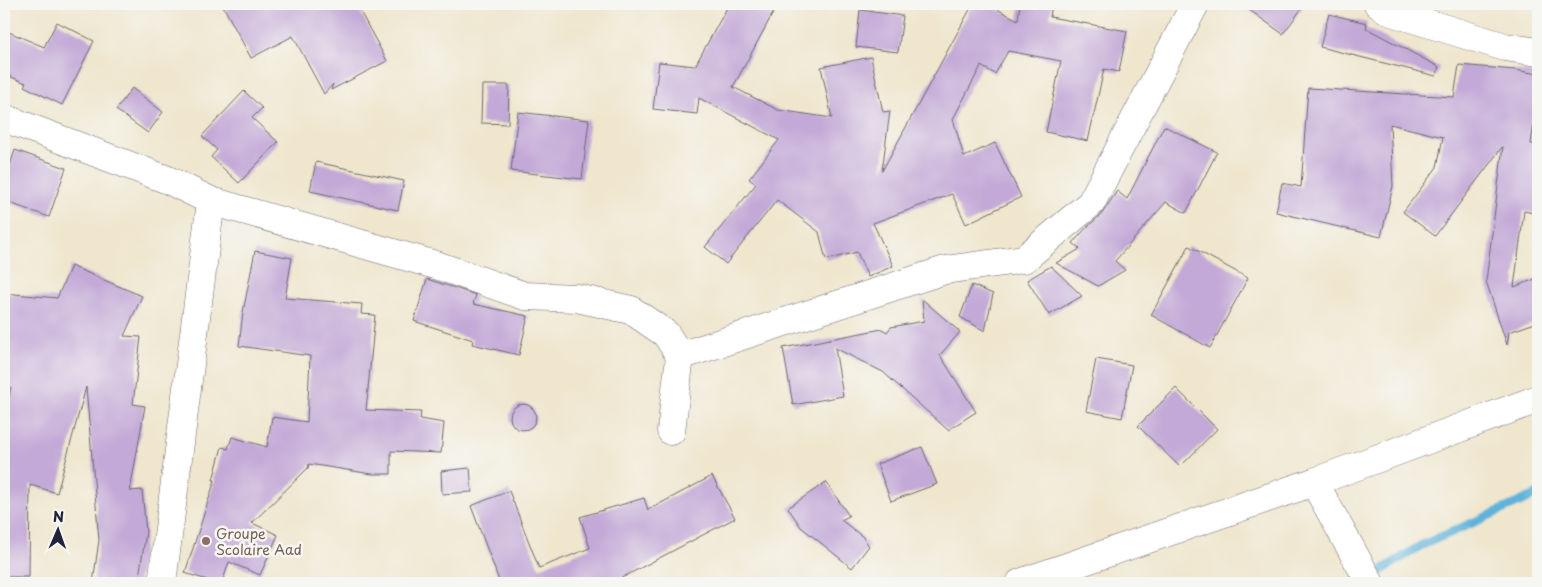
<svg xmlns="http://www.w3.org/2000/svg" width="1542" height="587" viewBox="0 0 1542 587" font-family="'Playpen Sans',sans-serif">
  <rect width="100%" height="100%" fill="#f6f6f2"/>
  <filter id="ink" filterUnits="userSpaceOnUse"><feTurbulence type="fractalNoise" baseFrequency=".02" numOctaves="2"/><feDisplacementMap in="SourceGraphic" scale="10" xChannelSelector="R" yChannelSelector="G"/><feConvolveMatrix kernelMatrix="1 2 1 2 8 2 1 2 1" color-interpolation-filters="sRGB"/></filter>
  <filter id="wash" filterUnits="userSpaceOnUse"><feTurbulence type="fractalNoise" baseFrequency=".0096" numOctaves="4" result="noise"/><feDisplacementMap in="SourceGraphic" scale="20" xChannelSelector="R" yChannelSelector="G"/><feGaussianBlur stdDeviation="1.12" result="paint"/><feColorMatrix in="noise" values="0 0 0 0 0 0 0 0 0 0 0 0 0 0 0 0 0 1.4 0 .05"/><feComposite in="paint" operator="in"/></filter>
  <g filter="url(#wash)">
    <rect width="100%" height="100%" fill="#efe6cd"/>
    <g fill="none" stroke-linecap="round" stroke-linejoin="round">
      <path stroke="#5fb3db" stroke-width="9" d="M1371,577L1420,546L1538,494"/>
    </g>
    <g id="blocks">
      <g fill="#c3a9d7">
        <path d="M222,4H356L387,61L331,90L333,84L324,94L293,36L251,58Z"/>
        <path d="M729,4H778L733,87L778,110L832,118L821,67L871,57L883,112L890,111L882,171L973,4H987L1018,20L1020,4H1052L1050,17L1127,31L1119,72L1104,69L1088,141L1046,132L1061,61L1008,51L995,74L981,66L953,119L964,157L995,143L1021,197L966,224L952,194L873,223L893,266L868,277L857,252L826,260L819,232L777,200L726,264L705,247L756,184L749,179L779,140L699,98L697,114L653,109L659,62L695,66Z"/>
        <path d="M1241,4H1305L1283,34Z"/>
        <path d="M860,10L903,16L898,52L856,47Z"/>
        <path d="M1329,14L1367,23L1366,28L1439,67L1436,76L1320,47Z"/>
        <path d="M57,22L94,41L62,105L24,86L26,83L4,74V30L44,47Z"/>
        <path d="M1459,65L1515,70L1538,74V96L1531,144L1538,145V214L1524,211L1514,287L1538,278V322L1509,332L1507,345L1486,281L1503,146L1435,236L1403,212L1437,167L1443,137L1390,124L1393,186L1381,237L1276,212L1282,183L1301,187L1308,88L1454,97Z"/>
        <path d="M482,85H509L508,124L481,123Z"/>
        <path d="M132,88L163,112L148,133L116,110Z"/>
        <path d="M244,91L262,108L252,118L278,142L239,183L211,157L217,150L202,136Z"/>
        <path d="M518,112L589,120L582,179L511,171Z"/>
        <path d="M1164,126L1217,152L1186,213L1166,202L1115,261L1125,270L1098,286L1056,263L1080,249L1073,243L1086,228L1101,215L1117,191L1127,199Z"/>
        <path d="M15,150L66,168L49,217L4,201V183Z"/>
        <path d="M316,162L404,181L398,210L310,191Z"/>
        <path d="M1189,246L1248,278L1210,348L1151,315Z"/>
        <path d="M255,251L292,258L285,298L362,304L361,314L375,315L366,410L421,412L420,419L444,423L441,453L391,451V474H372L309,464L308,468L252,523L278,535L260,575L229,562L222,583H217L185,573L215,480H213L222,447L228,449L232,437L267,447L272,417L307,422L310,356L239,346L243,312Z"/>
        <path d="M71,266L142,296L124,336L141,337L133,404L145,406L130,491L142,490L146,532L138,583H93L99,540L86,387L57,493L30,485L29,577H4V420L11,387H4V293L57,298Z"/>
        <path d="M1051,266L1082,296L1049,315L1027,280Z"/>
        <path d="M427,279L476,295L473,304L528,316L519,355L472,344L473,340L414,321Z"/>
        <path d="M972,285L993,294L985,331L960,317Z"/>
        <path d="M922,299L960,332L940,355L976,412L948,430L883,372L835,348L843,396L793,405L783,348L882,329L887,332L891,327L924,321Z"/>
        <path d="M1096,359L1132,365L1122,418L1086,411Z"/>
        <path d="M1176,388L1217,429L1180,467L1138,426Z"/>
        <circle cx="523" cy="417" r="13"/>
        <path d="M922,447L937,484L891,501L877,464Z"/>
        <path d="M470,468L472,492L442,494L441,471Z"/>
        <path d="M712,476L735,518L612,583H500L471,506L509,491L539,568L590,548L580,517L644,498L648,510Z"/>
        <path d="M826,482L849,516L841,520L863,537L869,546L852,568L801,527L788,508Z"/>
      </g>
    </g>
  </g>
  <g filter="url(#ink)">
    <use href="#blocks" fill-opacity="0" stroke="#6a676e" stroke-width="1"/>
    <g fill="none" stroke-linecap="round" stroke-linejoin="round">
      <g stroke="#6a676e" stroke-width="29">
        <g id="minor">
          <path d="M4,118L168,180L211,201L162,583"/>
          <path d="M211,201L439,266L525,296L577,298L631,310L666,334L680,356L671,431"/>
          <path d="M680,356L945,270L1024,259L1091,203L1195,4"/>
          <path d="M1314,482L1370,583"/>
          <path d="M1020,583L1314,482L1538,399"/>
        </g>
      </g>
      <g stroke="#6a676e" stroke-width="29">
        <path id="highway" d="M1378,4L1391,12L1505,47L1538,52"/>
      </g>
      <use href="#minor" stroke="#fff" stroke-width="28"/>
      <use href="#highway" stroke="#fff" stroke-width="28"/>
    </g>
  </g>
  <circle fill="#8d6e63" stroke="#f6f6f2" stroke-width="2" cx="206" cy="541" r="5"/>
  <g text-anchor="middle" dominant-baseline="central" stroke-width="5" stroke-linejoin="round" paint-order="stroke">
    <g font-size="14" fill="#785e54" stroke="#f6f6f2" text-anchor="start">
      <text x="216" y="533">Groupe<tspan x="216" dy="16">Scolaire Aad</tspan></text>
    </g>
  </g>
  <rect width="1542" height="587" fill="none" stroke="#f6f6f2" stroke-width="20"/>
  <g transform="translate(58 530) rotate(2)" stroke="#f6f6f2" stroke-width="4" paint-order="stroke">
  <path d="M0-4L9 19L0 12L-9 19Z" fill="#22223b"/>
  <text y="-8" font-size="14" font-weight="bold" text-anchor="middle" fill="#22223b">N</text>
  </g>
</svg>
